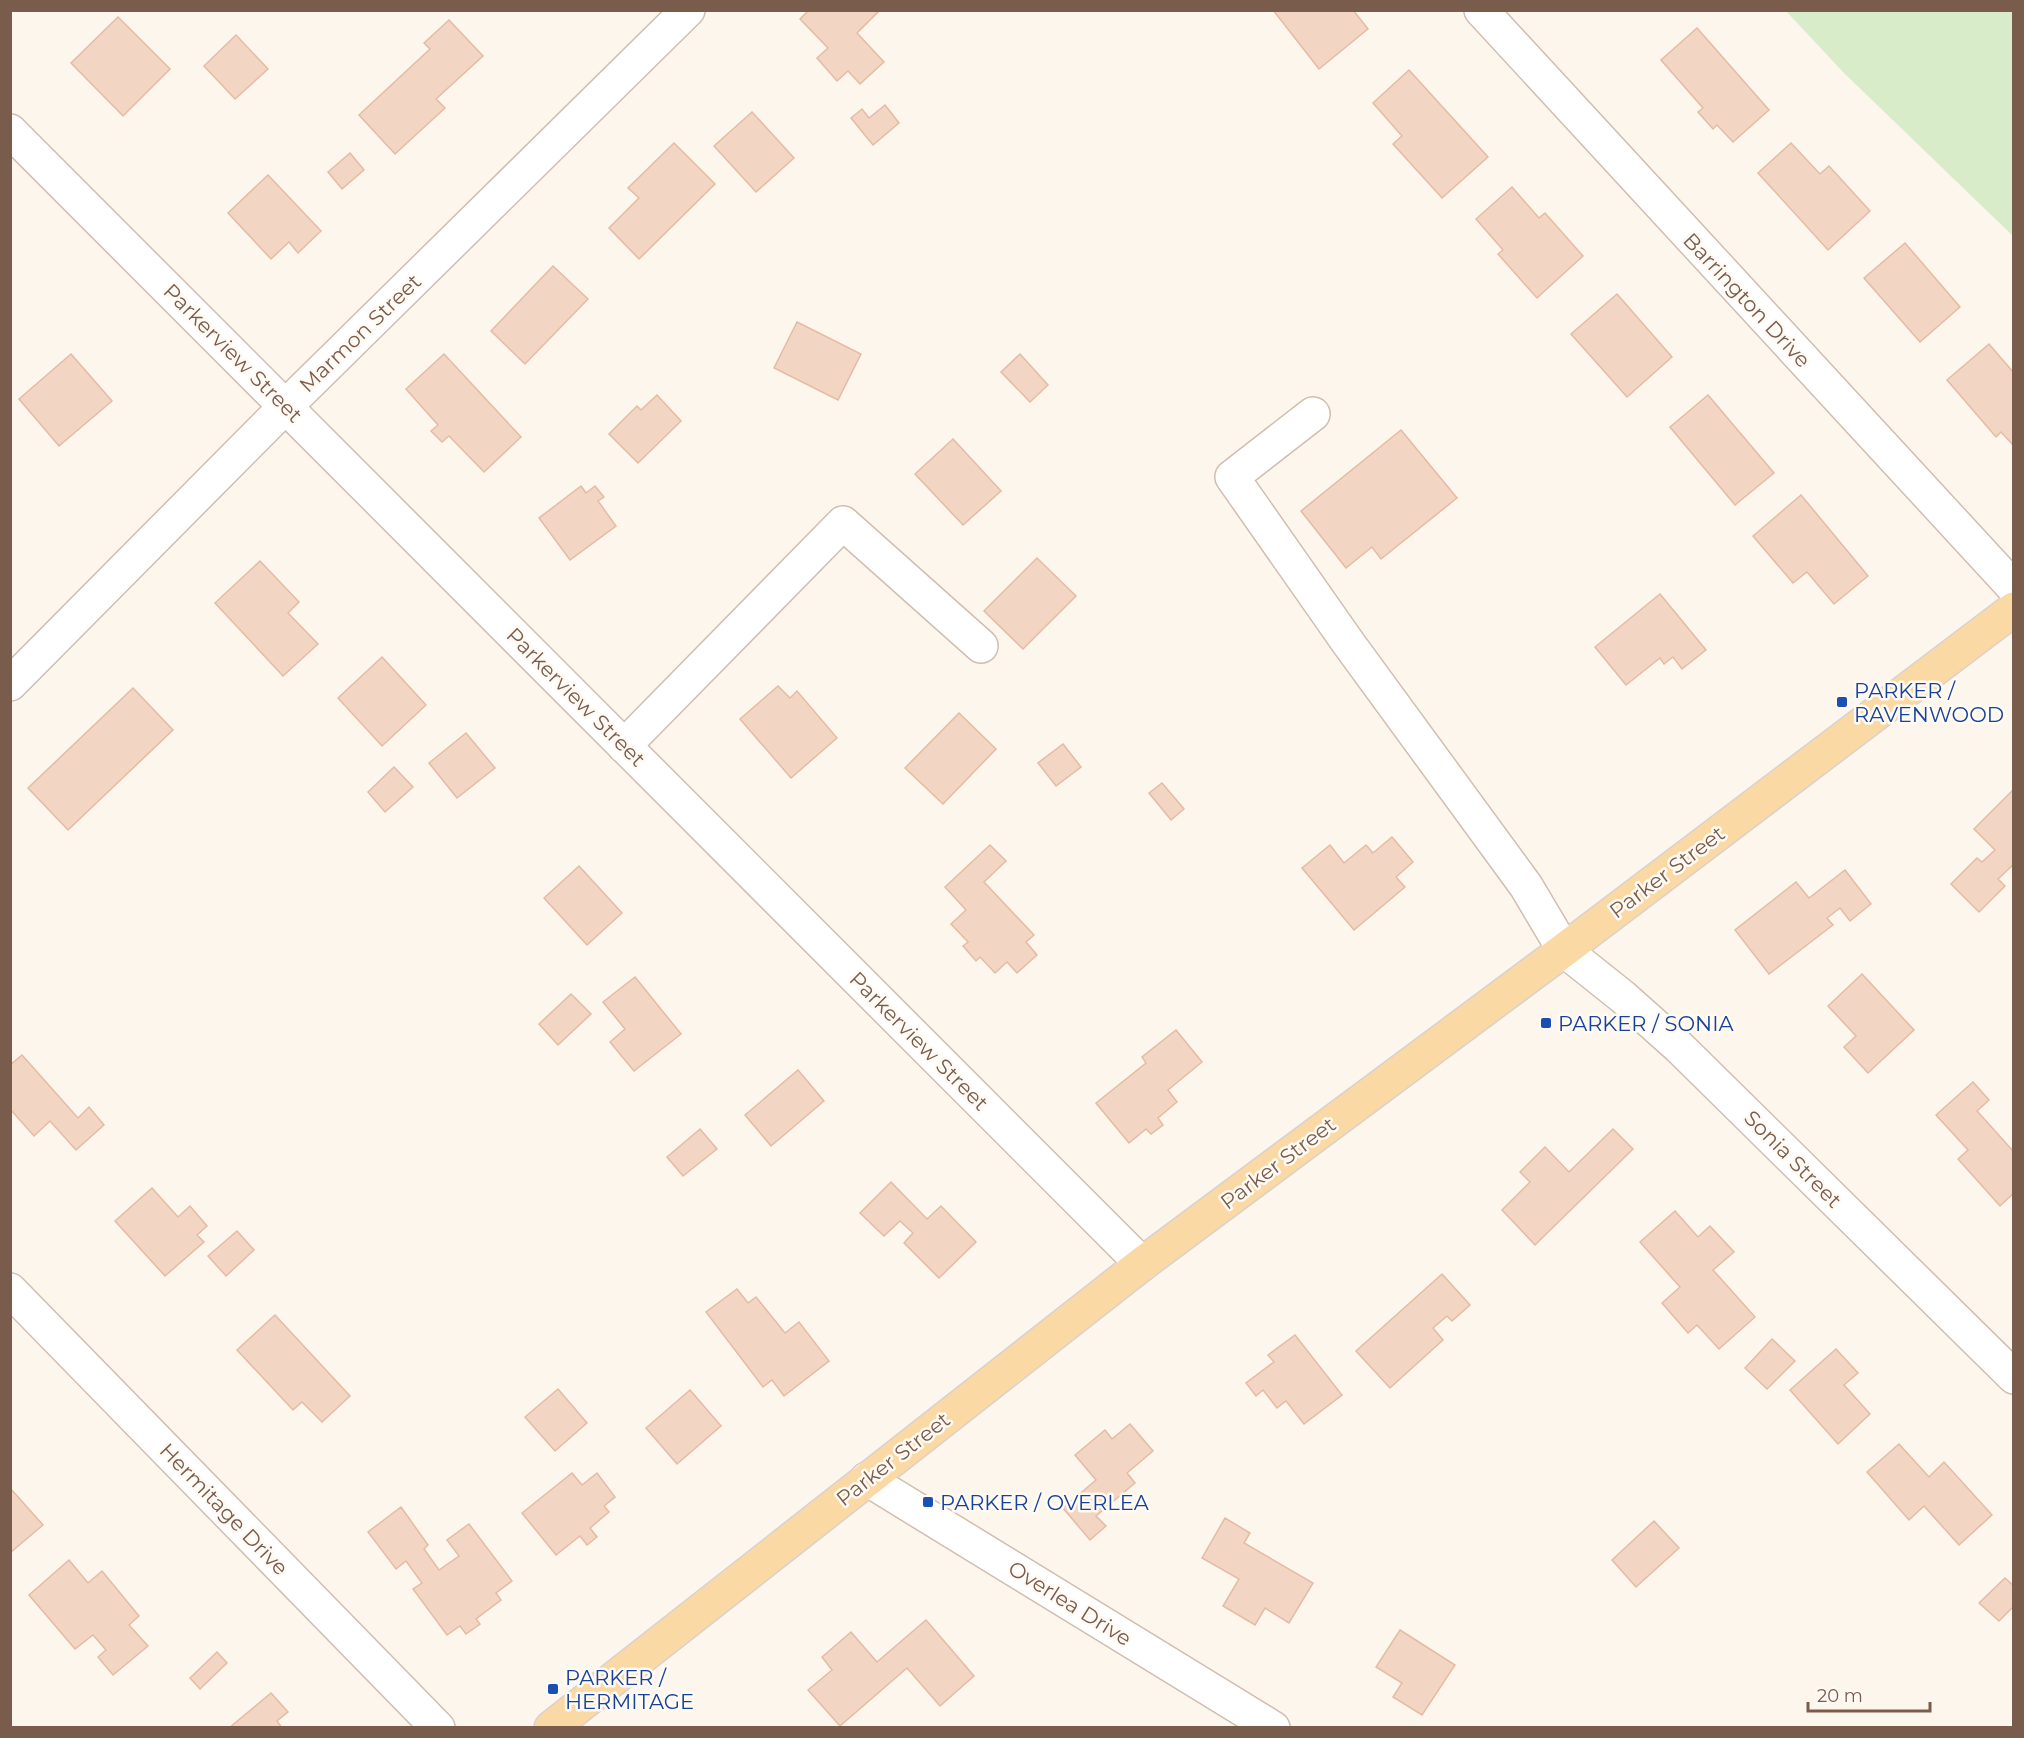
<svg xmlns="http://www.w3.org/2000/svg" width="2024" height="1738" viewBox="0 0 2024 1738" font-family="Montserrat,sans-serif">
  <rect width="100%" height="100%" fill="#fdf6ec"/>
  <path fill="#d8ecc9" d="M1786,11H2013V236L1844,73Z"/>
  <g fill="#f3d5c3" stroke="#e6bba3" stroke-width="1.5">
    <path d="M809,10H880L857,33L884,62L860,84L848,71L837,81L817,58L828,48L800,19Z"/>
    <path d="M1273,10H1353L1368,29L1319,69Z"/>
    <path d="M118,17L170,69L123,116L71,63Z"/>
    <path d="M449,20L483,56L436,99L445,108L395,154L359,115L430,49L424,43Z"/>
    <path d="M1697,28L1769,110L1733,142L1717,125L1713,129L1698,112L1703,108L1661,60Z"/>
    <path d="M236,35L268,69L235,99L204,66Z"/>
    <path d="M1409,70L1488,157L1442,198L1393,144L1402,136L1373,103Z"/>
    <path d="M885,105L899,123L873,145L851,118L862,109L869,118Z"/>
    <path d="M752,112L794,158L756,192L714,146Z"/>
    <path d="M674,143L715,184L639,259L609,228L639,198L628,188Z"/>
    <path d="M1791,143L1820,174L1829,166L1870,211L1828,250L1758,173Z"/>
    <path d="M350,153L364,170L342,189L328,172Z"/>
    <path d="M268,175L321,231L298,253L289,242L271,259L228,213Z"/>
    <path d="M1512,187L1539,218L1545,213L1583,256L1537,298L1498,254L1503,250L1476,219Z"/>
    <path d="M1905,243L1960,307L1920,342L1864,278Z"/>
    <path d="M553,266L588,299L525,364L491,331Z"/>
    <path d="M1617,294L1672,357L1627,397L1571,334Z"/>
    <path d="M797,322L861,354L838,400L774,368Z"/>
    <path d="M1989,344L2014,373V446L2001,432L1996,437L1947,380Z"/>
    <path d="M71,354L112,401L59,446L19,399Z"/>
    <path d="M444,354L521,437L484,472L449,436L442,442L431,431L438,425L406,389Z"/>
    <path d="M1020,354L1048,385L1030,402L1001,372Z"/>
    <path d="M657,395L681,421L638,463L609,434L637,406L641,410Z"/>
    <path d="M1708,395L1774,473L1735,505L1670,427Z"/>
    <path d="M1401,430L1457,498L1381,559L1372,547L1346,568L1301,511Z"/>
    <path d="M953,439L1001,491L963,525L915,474Z"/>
    <path d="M581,486L586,493L595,486L604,497L598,501L616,526L570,560L539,518Z"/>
    <path d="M1801,495L1868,576L1834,604L1807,572L1793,583L1753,536Z"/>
    <path d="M1037,558L1076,596L1023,649L984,611Z"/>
    <path d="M260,561L299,602L288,613L318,644L283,676L215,603Z"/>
    <path d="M1660,594L1706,650L1682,669L1673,657L1664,664L1660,658L1626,685L1595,647Z"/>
    <path d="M382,657L426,705L382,746L338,698Z"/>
    <path d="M778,686L790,698L797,691L837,738L791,778L740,719Z"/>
    <path d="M133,688L173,730L68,830L28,788Z"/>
    <path d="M959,713L996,749L943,804L905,768Z"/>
    <path d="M466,733L495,768L457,798L429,763Z"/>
    <path d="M1063,744L1081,767L1056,786L1038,763Z"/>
    <path d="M394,767L413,787L385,812L368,792Z"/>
    <path d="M1162,783L1184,809L1171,820L1149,793Z"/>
    <path d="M2014,789V864L1998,879L2005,886L1979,912L1951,884L1977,858L1982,862L1995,850L1974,829Z"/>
    <path d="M1392,837L1413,862L1396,877L1405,887L1354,930L1302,868L1330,845L1344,863L1366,845L1373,853Z"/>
    <path d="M990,845L1006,861L984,882L1034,935L1026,942L1037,955L1017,973L1007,962L995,973L980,957L976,961L963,946L968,942L951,924L966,910L945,887Z"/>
    <path d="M579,866L622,913L587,945L544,898Z"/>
    <path d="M1845,870L1871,904L1850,921L1840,908L1827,918L1833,925L1769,974L1735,930L1796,882L1809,898Z"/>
    <path d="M1862,974L1914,1030L1868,1073L1844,1047L1856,1036L1828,1006Z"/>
    <path d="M635,977L681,1034L634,1071L610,1042L625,1029L603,1002Z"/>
    <path d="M571,994L591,1014L558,1045L539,1024Z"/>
    <path d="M1176,1030L1202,1062L1168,1090L1177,1102L1158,1118L1163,1125L1151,1134L1146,1129L1129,1143L1096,1103L1146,1063L1142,1057Z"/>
    <path d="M22,1055L78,1118L89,1107L104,1125L76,1150L50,1121L34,1136L10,1109V1065Z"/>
    <path d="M798,1070L824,1101L771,1146L745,1115Z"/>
    <path d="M1973,1082L1989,1100L1977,1111L2014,1152V1193L2000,1206L1958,1159L1968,1150L1936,1115Z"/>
    <path d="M700,1129L717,1149L683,1176L667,1157Z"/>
    <path d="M1613,1129L1633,1149L1535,1245L1502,1210L1530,1182L1520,1172L1545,1147L1569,1172Z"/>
    <path d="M891,1182L927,1219L941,1206L976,1242L939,1278L904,1243L913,1233L900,1221L884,1236L860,1213Z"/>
    <path d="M152,1188L178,1217L190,1206L207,1226L197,1235L204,1242L165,1276L115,1221Z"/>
    <path d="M1675,1211L1698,1237L1710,1226L1734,1252L1713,1270L1755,1317L1719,1349L1697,1325L1688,1333L1662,1303L1680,1287L1640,1242Z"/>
    <path d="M237,1231L254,1250L226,1276L208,1256Z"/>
    <path d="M1442,1274L1470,1305L1452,1321L1447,1316L1433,1328L1443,1340L1390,1388L1356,1351Z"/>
    <path d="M737,1289L748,1303L756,1297L785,1333L799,1322L829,1361L784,1396L772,1380L763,1387L706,1312Z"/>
    <path d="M275,1315L350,1396L322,1422L302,1402L293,1410L237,1350Z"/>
    <path d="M1295,1335L1342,1395L1304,1424L1286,1401L1277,1408L1263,1390L1256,1396L1246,1383L1274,1362L1268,1355Z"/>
    <path d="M1772,1339L1795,1361L1767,1389L1745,1368Z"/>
    <path d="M1836,1349L1858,1373L1844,1385L1870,1414L1838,1444L1790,1390Z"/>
    <path d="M558,1389L587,1423L555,1451L525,1417Z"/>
    <path d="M690,1390L721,1426L677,1464L646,1428Z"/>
    <path d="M1130,1424L1153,1451L1127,1473L1135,1483L1096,1516L1106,1526L1090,1540L1063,1508L1096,1480L1075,1455L1105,1430L1112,1439Z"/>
    <path d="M1899,1444L1929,1477L1944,1462L1992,1515L1959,1545L1924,1506L1909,1520L1867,1472Z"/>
    <path d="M572,1473L582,1485L597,1473L615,1497L604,1506L609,1512L590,1528L597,1537L587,1545L580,1536L556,1555L522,1513Z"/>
    <path d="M10,1488L43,1525L10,1553Z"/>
    <path d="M401,1507L428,1545L424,1549L439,1570L459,1556L447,1540L469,1524L512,1581L496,1593L501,1600L476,1619L480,1624L466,1634L460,1626L447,1635L413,1589L422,1583L406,1561L396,1569L368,1532Z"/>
    <path d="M1225,1518L1250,1533L1244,1543L1313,1583L1289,1623L1265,1608L1255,1625L1223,1606L1239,1579L1202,1558Z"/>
    <path d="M1654,1521L1679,1548L1636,1587L1612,1560Z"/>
    <path d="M69,1560L88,1583L102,1571L139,1616L129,1625L148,1646L113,1675L98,1657L106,1650L93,1635L75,1649L29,1595Z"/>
    <path d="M2005,1578L2014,1586V1606L1999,1621L1979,1603Z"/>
    <path d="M926,1620L974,1676L940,1706L907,1668L840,1726L808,1690L832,1670L822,1657L851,1632L877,1662Z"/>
    <path d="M1400,1630L1455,1665L1422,1715L1393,1697L1402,1683L1376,1667Z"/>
    <path d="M217,1652L227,1663L200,1689L190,1678Z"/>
    <path d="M271,1693L288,1712L277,1721L282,1728H229Z"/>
  </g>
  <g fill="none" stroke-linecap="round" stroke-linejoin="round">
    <g stroke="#d1beb0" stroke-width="36">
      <g id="minor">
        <path d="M1481,10L2014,588"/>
        <path d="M10,131L1142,1264"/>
        <path d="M1313,414L1232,477L1349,644L1526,886L1564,950L1623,997L1679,1047L2014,1377"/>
        <path d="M10,684L286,406L688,10"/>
        <path d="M624,746L843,523L981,646"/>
        <path d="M10,1290L438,1728"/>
        <path d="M867,1479L1273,1728"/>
      </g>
    </g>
    <g stroke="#dad1cd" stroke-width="36">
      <path id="major" d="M551,1728L1142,1264L1564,950L2014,609"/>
    </g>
    <use href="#minor" stroke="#fff" stroke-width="33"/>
    <use href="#major" stroke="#fbd9a5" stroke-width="33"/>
  </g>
  <g fill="#1a4fb4" stroke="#fffaf3" stroke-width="2">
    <rect x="1836" y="696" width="12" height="12" rx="3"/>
    <rect x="1540" y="1017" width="12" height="12" rx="3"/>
    <rect x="922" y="1496" width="12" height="12" rx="3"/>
    <rect x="547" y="1683" width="12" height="12" rx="3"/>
  </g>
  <g text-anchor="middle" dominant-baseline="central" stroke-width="5" stroke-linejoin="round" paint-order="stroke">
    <g font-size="21" fill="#7a5c4d" stroke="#fffaf3">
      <text transform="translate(1747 300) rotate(47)">Barrington Drive</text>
      <text transform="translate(360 333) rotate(-44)">Marmon Street</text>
      <text transform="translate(233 353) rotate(45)">Parkerview Street</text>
      <text transform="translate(576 697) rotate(45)">Parkerview Street</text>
      <text transform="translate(1667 872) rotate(-37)">Parker Street</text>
      <text transform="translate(919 1041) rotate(45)">Parkerview Street</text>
      <text transform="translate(1793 1159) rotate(45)">Sonia Street</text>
      <text transform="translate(1278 1163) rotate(-37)">Parker Street</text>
      <text transform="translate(893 1459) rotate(-38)">Parker Street</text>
      <text transform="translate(224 1509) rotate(46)">Hermitage Drive</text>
      <text transform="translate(1070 1603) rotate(32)">Overlea Drive</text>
    </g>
    <g font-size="21" fill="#164399" stroke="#fffaf3" text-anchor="start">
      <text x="1854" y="690">PARKER /<tspan x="1854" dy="24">RAVENWOOD</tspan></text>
      <text x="1558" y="1023">PARKER / SONIA</text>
      <text x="940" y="1502">PARKER / OVERLEA</text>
      <text x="565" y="1677">PARKER /<tspan x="565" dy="24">HERMITAGE</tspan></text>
    </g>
  </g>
  <rect width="2024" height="1738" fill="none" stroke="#7a5c4d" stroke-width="24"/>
  <path d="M1808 1702v9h122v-9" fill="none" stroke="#7a5c4d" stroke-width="3"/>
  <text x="1817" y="1702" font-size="18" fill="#7a5c4d" stroke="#fffaf3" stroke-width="4.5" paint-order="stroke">20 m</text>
</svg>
